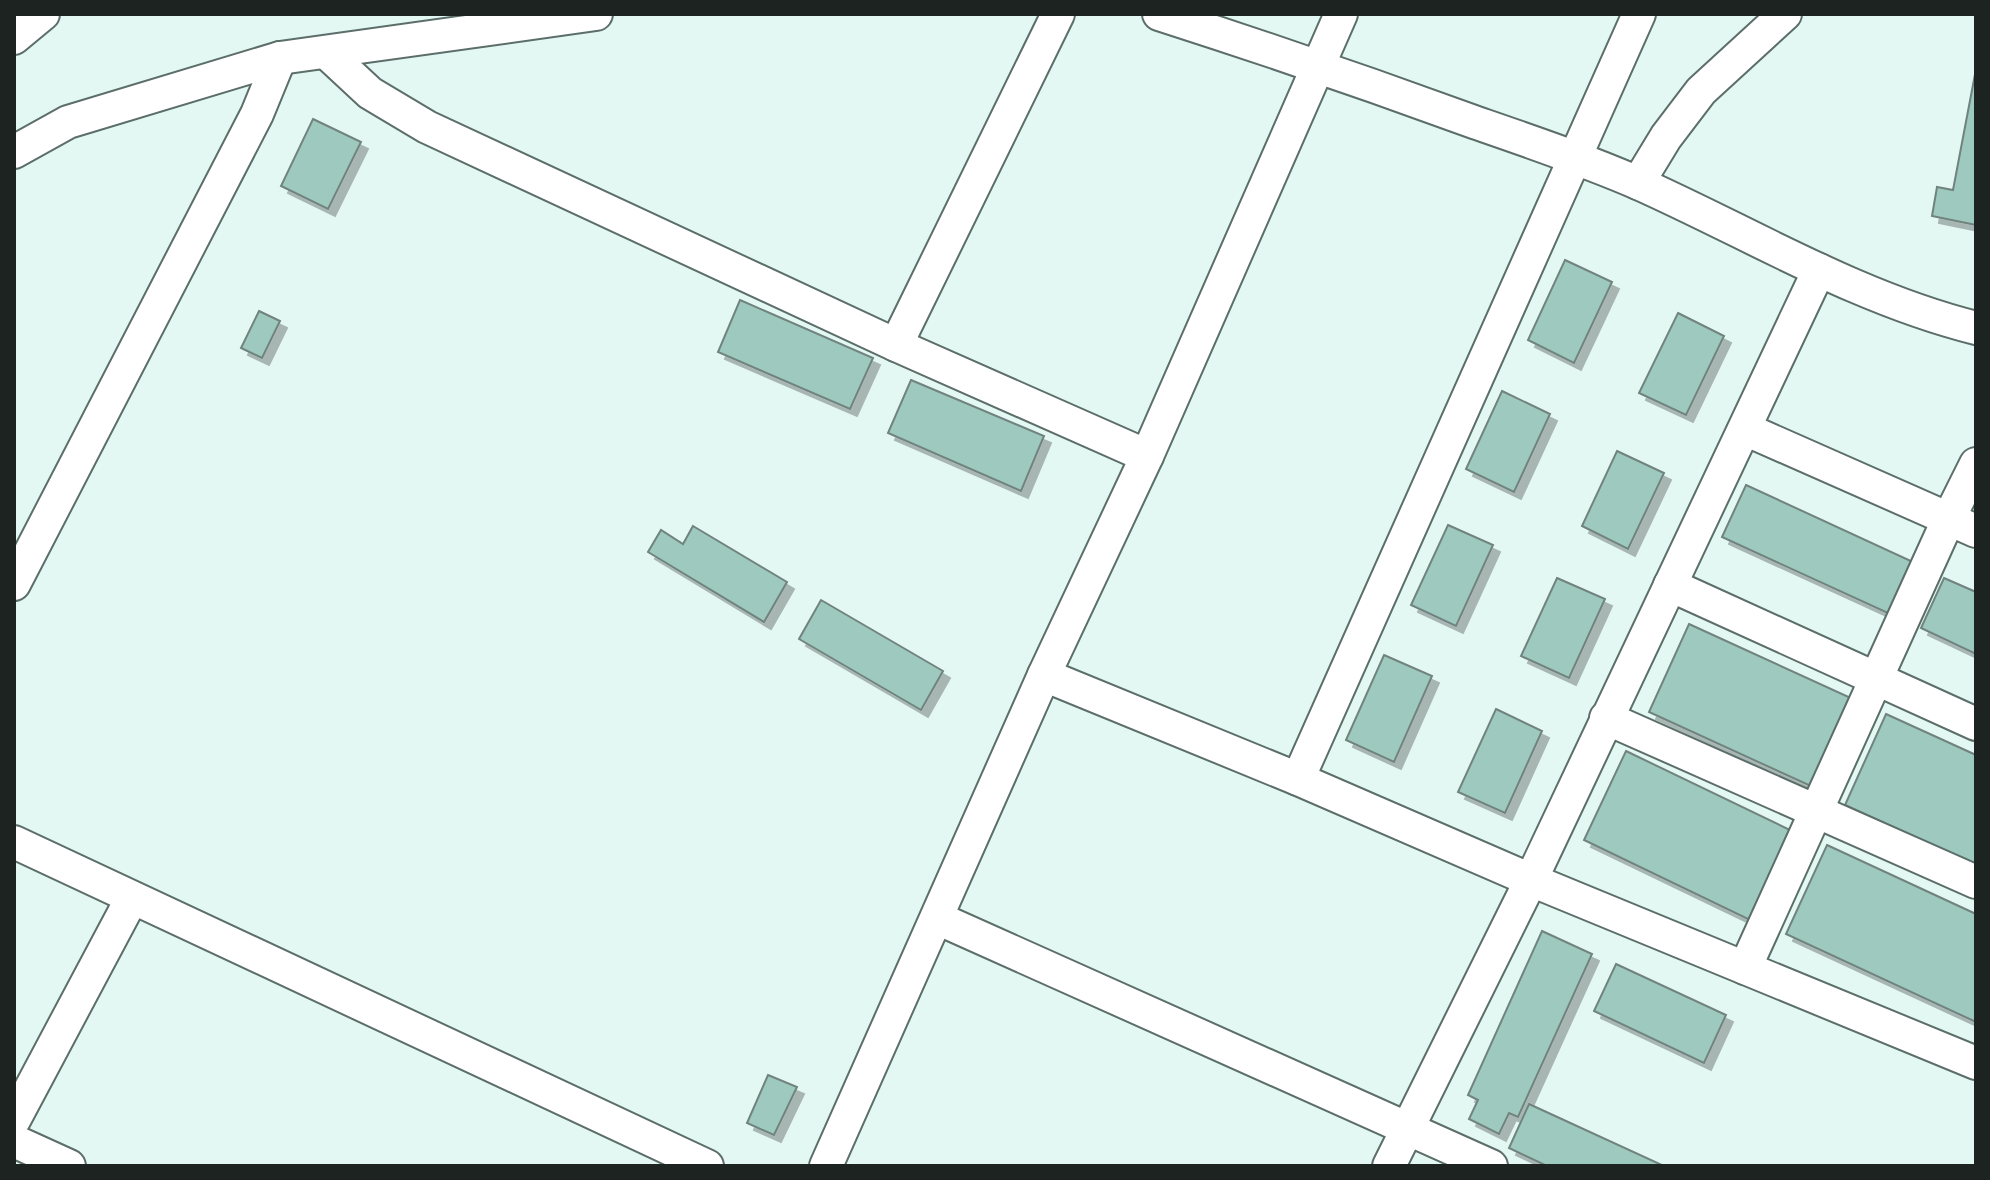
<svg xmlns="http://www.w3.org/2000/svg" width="1990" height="1180" viewBox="0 0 1990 1180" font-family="'IBM Plex Sans',sans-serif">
  <defs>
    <filter id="shadow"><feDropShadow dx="7" dy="7" stdDeviation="0" flood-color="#0004"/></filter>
  </defs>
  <rect width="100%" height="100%" fill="#e4f8f3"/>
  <g fill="#9dc9be" stroke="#71837e" stroke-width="2" filter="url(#shadow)">
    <path d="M1976,69V225L1932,216L1937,187L1953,190Z"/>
    <path d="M313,119L361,142L328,209L281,186Z"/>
    <path d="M1565,260L1612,282L1574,363L1528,340Z"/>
    <path d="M740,300L873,358L850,409L718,352Z"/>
    <path d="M259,311L280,321L262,358L241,348Z"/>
    <path d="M1678,313L1724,336L1686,415L1639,393Z"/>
    <path d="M911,380L1044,436L1021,491L888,433Z"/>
    <path d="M1502,391L1550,414L1514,492L1466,469Z"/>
    <path d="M1617,451L1664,473L1628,549L1582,526Z"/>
    <path d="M1746,485L1913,562L1890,614L1722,537Z"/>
    <path d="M1448,525L1493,545L1456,626L1411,605Z"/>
    <path d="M693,526L787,582L764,622L648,552L661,530L683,544Z"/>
    <path d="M1557,578L1605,599L1569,678L1521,656Z"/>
    <path d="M1944,578L1976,592V654L1921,628Z"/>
    <path d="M821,600L943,671L921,710L799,639Z"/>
    <path d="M1689,624L1853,699L1813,787L1649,712Z"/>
    <path d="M1384,655L1432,676L1394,762L1346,740Z"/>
    <path d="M1496,709L1542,731L1505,813L1458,792Z"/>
    <path d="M1886,714L1976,755V865L1845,805Z"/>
    <path d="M1626,751L1792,831L1750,920L1584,840Z"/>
    <path d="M1827,845L1976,914V1022L1786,934Z"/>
    <path d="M1542,931L1592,954L1518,1117L1509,1113L1499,1134L1469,1119L1478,1100L1468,1095Z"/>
    <path d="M1616,964L1726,1015L1704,1063L1594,1011Z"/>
    <path d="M768,1075L797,1087L774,1135L747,1123Z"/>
    <path d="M1529,1104L1662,1165L1661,1166H1547L1509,1148Z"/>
  </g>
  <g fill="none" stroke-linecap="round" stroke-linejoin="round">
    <g stroke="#5c6e69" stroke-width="36">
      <g id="minor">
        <path d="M1159,14C1265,48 1370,84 1474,122C1529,141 1585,160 1638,183C1750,233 1856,298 1976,328"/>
        <path d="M14,38L43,14"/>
        <path d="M327,53L370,93L427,127L896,345L1147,456"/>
        <path d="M14,152L68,122L280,58L596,14"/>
        <path d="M1638,183L1666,137L1701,91L1785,14"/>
        <path d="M896,345L1058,14"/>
        <path d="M1745,429L1976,531"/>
        <path d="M14,584L257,114L280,58"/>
        <path d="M1670,585L1976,724"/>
        <path d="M1044,675L1298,779L1531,880L1976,1063"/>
        <path d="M1606,718L1976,882"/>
        <path d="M1298,779L1639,14"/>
        <path d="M14,842L707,1166"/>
        <path d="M937,918L1491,1166"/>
        <path d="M1745,968L1949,518L1976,464"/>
        <path d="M14,1120L132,898"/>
        <path d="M14,1141L69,1166"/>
        <path d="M826,1166L1044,675L1147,456L1341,14"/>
        <path d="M1389,1166L1531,880L1819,270"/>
      </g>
    </g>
    <use href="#minor" stroke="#fff" stroke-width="32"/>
  </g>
  <rect width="1990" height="1180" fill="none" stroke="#1c2321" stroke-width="32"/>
</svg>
